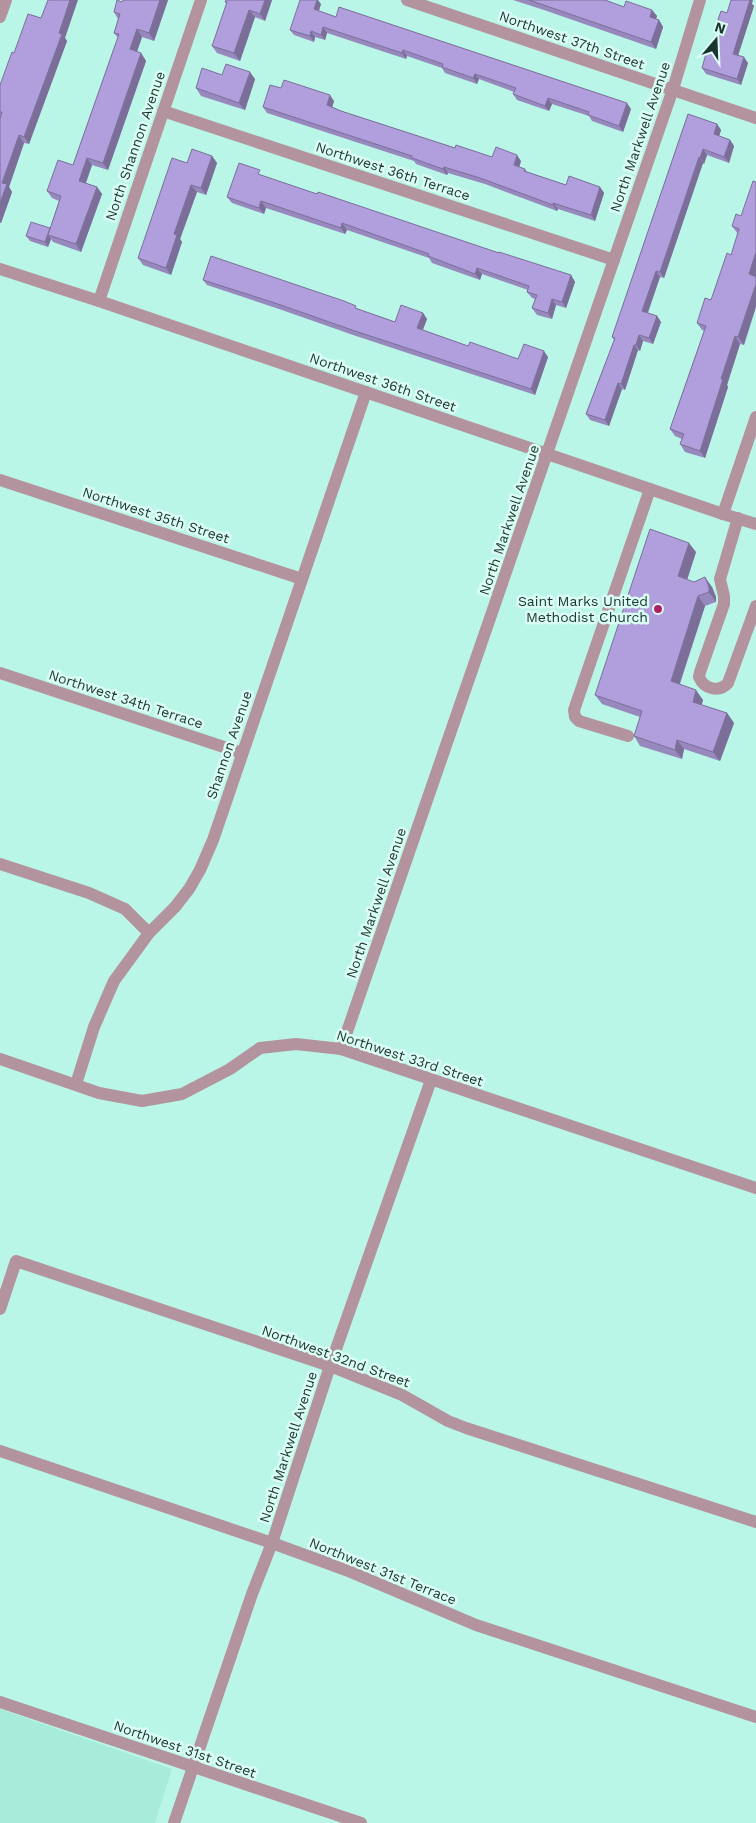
<svg xmlns="http://www.w3.org/2000/svg" width="756" height="1823" viewBox="0 0 756 1823" font-family="'Work Sans',sans-serif">
  <rect width="100%" height="100%" fill="#baf6e7"/>
  <path fill="#a7ecda" d="M0,1709L172,1769L155,1823H0Z"/>
  <g fill="none" stroke-linecap="round" stroke-linejoin="round">
    <g stroke="#b3939d" stroke-width="12">
      <path d="M407,0L756,118"/>
      <path d="M0,17L6,0"/>
      <path d="M163,111L614,260"/>
      <path d="M0,269L99,301L723,514L756,524"/>
      <path d="M99,301L201,0"/>
      <path d="M0,480L302,579"/>
      <path d="M723,514L756,417"/>
      <path d="M738,518L720,579L724,596V604L700,672L699,677C704,689 719,693 728,683L756,606"/>
      <path d="M0,673L242,753"/>
      <path d="M628,736L579,721L575,717L574,710L650,489"/>
      <path d="M0,864L89,893L125,909L149,933"/>
      <path d="M341,1049L673,89L700,0"/>
      <path d="M0,1059L99,1093L142,1101L182,1094L230,1069L260,1048L296,1044L341,1049L756,1188"/>
      <path d="M76,1084L94,1027L114,981L149,933L175,907L189,889L200,870L213,840L366,392"/>
      <path d="M0,1309L16,1261L330,1366L402,1395L448,1421L466,1428L756,1522"/>
      <path d="M0,1451L272,1543L346,1570L476,1625L756,1717"/>
      <path d="M0,1702L361,1823"/>
      <path d="M174,1823L252,1594L272,1543L330,1366L431,1080"/>
    </g>
  </g>
  <g fill="#9789bd">
    <path d="M168,0L154,41L142,37L137,52L141,53L146,61L108,170L92,165L86,183L97,187L102,194L81,252L53,242L51,239L48,247L30,241L26,236L50,228L59,201L52,198L47,191L73,165L118,38L114,33L118,19L114,12L122,2Z"/>
    <path d="M272,0L265,21L255,17L240,61L217,53L212,46L227,4L225,2Z"/>
    <path d="M513,0H605L624,7L652,10L657,16L656,19L659,20L663,27L656,49L544,10Z"/>
    <path d="M321,4L319,11L336,17L631,109L623,132L592,121L589,116L552,104L549,111L517,100L513,94L514,92L479,79L477,84L445,73L442,68L407,56L406,59L327,33L325,40L315,37L314,42L294,35L290,30Z"/>
    <path d="M752,4L754,6L738,55L748,63L741,85L706,74L702,68L713,52L719,34L715,28L727,13Z"/>
    <path d="M41,18L65,38L67,41L29,144L24,143L9,187L12,192L1,223H0V85L14,53Z"/>
    <path d="M222,75L255,79L245,110L201,96L196,88Z"/>
    <path d="M281,88L334,101L332,107L341,111L455,148L492,157L521,161L519,167L525,169L527,172L566,185L600,187L604,193L595,221L558,209L557,211L485,184L448,173L447,175L416,164L414,161L267,113L263,107Z"/>
    <path d="M688,114L717,124L721,130L719,136L730,140L734,146L729,163L707,155L704,164L703,163L664,278L660,277L648,313L657,316L661,322L653,344L643,341L640,351L638,350L625,390L622,389L609,426L590,420L586,414L614,340L612,337Z"/>
    <path d="M212,156L217,163L206,195L197,192L180,239L182,242L171,275L143,265L138,258L187,163Z"/>
    <path d="M263,176L317,194L499,253L571,275L575,282L566,308L556,305L552,319L537,315L532,308L535,299L532,298L527,292L528,290L482,274L480,280L432,263L429,258L347,230L345,234L266,208L264,214L232,203L227,197Z"/>
    <path d="M756,182V275L744,345L740,344L727,385L728,387L705,458L685,452L680,444L682,439L675,436L670,429L704,331L702,330L697,323L711,300L731,255L738,234L732,226L741,216Z"/>
    <path d="M203,280L358,309L395,322L423,313L427,319L423,330L468,346L518,359L548,357L535,395L356,336L279,309L207,285Z"/>
    <path d="M696,552L687,580L712,587L716,597V602L705,606L680,684L703,700L701,705L727,713L734,723L720,761L684,749L682,759L640,746L634,736L640,717L602,704L595,695Z"/>
  </g>
  <g fill="#7b6f9a">
    <path d="M70,0H78L65,38L67,41L29,144L24,137Z"/>
    <path d="M160,0H168L154,41L149,33Z"/>
    <path d="M265,0H272L265,21L260,14Z"/>
    <path d="M317,0H318L321,4L317,15L314,9Z"/>
    <path d="M748,0H753L752,4L754,6L737,59L733,54Z"/>
    <path d="M249,10L255,17L240,61L234,53Z"/>
    <path d="M652,10L657,16L654,24L650,17Z"/>
    <path d="M659,20L663,27L656,49L651,42Z"/>
    <path d="M323,27L327,33L325,40L321,35Z"/>
    <path d="M137,29L142,37L135,57L130,49Z"/>
    <path d="M311,31L315,37L314,42L310,36Z"/>
    <path d="M403,50L407,56L406,59L402,53Z"/>
    <path d="M141,53L146,61L108,170L103,163Z"/>
    <path d="M744,57L748,63L741,85L737,79Z"/>
    <path d="M250,72L255,79L245,110L239,103Z"/>
    <path d="M475,74L479,79L477,84L473,78Z"/>
    <path d="M330,95L334,101L331,111L327,105Z"/>
    <path d="M548,98L552,104L549,111L545,106Z"/>
    <path d="M627,103L631,109L623,132L619,126Z"/>
    <path d="M717,124L721,130L718,140L714,134Z"/>
    <path d="M19,135L24,143L9,187L12,192L1,223L0,221V203L2,183Z"/>
    <path d="M730,140L734,146L729,163L724,157Z"/>
    <path d="M703,149L707,155L704,164L700,158Z"/>
    <path d="M517,155L521,161L518,171L514,165Z"/>
    <path d="M212,156L217,163L206,195L201,188Z"/>
    <path d="M699,157L703,163L664,278L660,272Z"/>
    <path d="M87,158L92,165L84,188L79,181Z"/>
    <path d="M444,167L448,173L447,175L443,169Z"/>
    <path d="M191,185L197,192L180,239L182,242L171,275L166,268L174,234Z"/>
    <path d="M97,187L102,194L81,252L76,244Z"/>
    <path d="M600,187L604,193L595,221L591,215Z"/>
    <path d="M261,201L266,208L264,214L259,208Z"/>
    <path d="M553,203L558,209L557,211L553,205Z"/>
    <path d="M342,223L347,230L345,234L341,228Z"/>
    <path d="M50,228L48,235L51,239L48,247L45,242Z"/>
    <path d="M756,252V275L754,282L749,274Z"/>
    <path d="M477,268L482,274L480,280L475,274Z"/>
    <path d="M656,271L660,277L646,317L642,311Z"/>
    <path d="M571,275L575,282L566,308L562,302Z"/>
    <path d="M756,284V307L744,345L738,337Z"/>
    <path d="M552,299L556,305L552,319L548,313Z"/>
    <path d="M423,313L427,319L421,334L417,328Z"/>
    <path d="M657,316L661,322L653,344L649,338Z"/>
    <path d="M639,335L643,341L640,351L636,345Z"/>
    <path d="M735,336L740,344L727,385L728,387L705,458L700,451L721,379Z"/>
    <path d="M634,345L638,350L625,390L621,384Z"/>
    <path d="M544,351L548,357L535,395L531,389Z"/>
    <path d="M618,383L622,389L609,426L605,420Z"/>
    <path d="M689,543L696,552L685,586L678,576Z"/>
    <path d="M705,577L712,587L716,597V602L709,592Z"/>
    <path d="M698,596L705,606L677,691L671,681Z"/>
    <path d="M696,690L703,700L700,712L693,702Z"/>
    <path d="M727,713L734,723L720,761L713,752Z"/>
    <path d="M677,740L684,749L682,759L675,750Z"/>
  </g>
  <g fill="#b09fdc" stroke="#7b6f9a">
    <path d="M48,0H70L59,33L62,34L24,137L19,135L2,183L7,184L0,203V119L2,112H0V85L12,52L14,53L28,14L41,18Z"/>
    <path d="M117,0L122,2L123,0H160L149,33L137,29L130,49L141,53L103,163L87,158L79,181L97,187L76,244L48,235L61,196L47,191L58,160L73,165L119,34L114,33L120,14L114,12Z"/>
    <path d="M226,0H265L260,14L249,10L234,53L212,46L227,2H225Z"/>
    <path d="M300,0H317L314,9L336,17L339,7L627,103L619,126L588,115L589,112L548,98L545,106L513,94L516,88L475,74L473,78L442,67L443,64L403,50L402,53L323,27L321,35L311,31L310,36L290,30Z"/>
    <path d="M529,0H605L624,7L626,1L652,10L650,17L659,20L651,42Z"/>
    <path d="M731,0H750L733,54L744,57L737,79L702,68L707,50L713,52L720,30L715,28L721,11L727,13Z"/>
    <path d="M226,64L250,72L239,103L196,88L202,68L222,75Z"/>
    <path d="M284,80L330,95L327,105L341,111L455,148L456,145L492,157L496,147L517,155L514,165L525,169L524,171L566,185L569,176L600,187L591,215L553,203V205L480,178L444,167L443,169L412,158V156L263,107L270,85L281,88Z"/>
    <path d="M688,114L717,124L714,134L730,140L724,157L703,149L700,158L699,157L660,272L656,271L642,311L657,316L649,338L639,335L636,345H634L621,384L618,383L605,420L586,414L615,338L612,337Z"/>
    <path d="M192,149L212,156L201,188L191,185L174,234L177,235L166,268L138,258L172,158L187,163Z"/>
    <path d="M239,163L260,170L258,174L317,194L318,192L499,253V252L571,275L562,302L552,299L548,313L532,308L537,295L527,292L529,286L477,268L475,274L428,256L429,254L342,223L341,228L261,201L259,208L227,197Z"/>
    <path d="M753,181L756,182V252L749,274L756,277V284L738,337L735,336L721,379H723L700,451L680,444L684,434L670,429L706,326L697,323L705,298L711,300L727,253L731,255L739,229L732,226L736,214L741,216Z"/>
    <path d="M31,222L50,228L45,242L26,236Z"/>
    <path d="M211,256L344,301L356,306L355,308L395,322L401,305L423,313L417,328L468,346L470,342L518,359L524,344L544,351L531,389L352,330L275,303L203,280Z"/>
    <path d="M650,529L689,543L678,576L694,582L705,577L709,587V592L698,596L671,681L696,690L693,702L727,713L713,752L677,740L675,750L634,736L642,711L595,695Z"/>
  </g>
  <circle fill="#ac2264" stroke="#dbfef4" stroke-width="2" cx="658" cy="609" r="5"/>
  <g text-anchor="middle" dominant-baseline="central" stroke-width="5" stroke-linejoin="round" paint-order="stroke">
    <g font-size="14" fill="#1c342f" stroke="#dbfef4">
      <text transform="translate(572 40) rotate(19)">Northwest 37th Street</text>
      <text transform="translate(640 137) rotate(-71)">North Markwell Avenue</text>
      <text transform="translate(135 146) rotate(-71)">North Shannon Avenue</text>
      <text transform="translate(393 171) rotate(18)">Northwest 36th Terrace</text>
      <text transform="translate(383 382) rotate(19)">Northwest 36th Street</text>
      <text transform="translate(156 515) rotate(18)">Northwest 35th Street</text>
      <text transform="translate(509 520) rotate(-71)">North Markwell Avenue</text>
      <text transform="translate(126 699) rotate(18)">Northwest 34th Terrace</text>
      <text transform="translate(229 745) rotate(-71)">Shannon Avenue</text>
      <text transform="translate(376 903) rotate(-71)">North Markwell Avenue</text>
      <text transform="translate(410 1058) rotate(18)">Northwest 33rd Street</text>
      <text transform="translate(336 1356) rotate(20)">Northwest 32nd Street</text>
      <text transform="translate(288 1447) rotate(-72)">North Markwell Avenue</text>
      <text transform="translate(383 1571) rotate(22)">Northwest 31st Terrace</text>
      <text transform="translate(185 1749) rotate(19)">Northwest 31st Street</text>
    </g>
    <g font-size="14" fill="#1c342f" stroke="#dbfef4" text-anchor="end">
      <text x="648" y="601">Saint Marks United<tspan x="648" dy="16">Methodist Church</tspan></text>
    </g>
  </g>
  <g transform="translate(716 40) rotate(19)" stroke="#dbfef4" stroke-width="4" paint-order="stroke">
  <path d="M0-4L9 19L0 12L-9 19Z" fill="#1c342f"/>
  <text y="-8" font-size="14" font-weight="bold" text-anchor="middle" fill="#1c342f">N</text>
  </g>
</svg>
